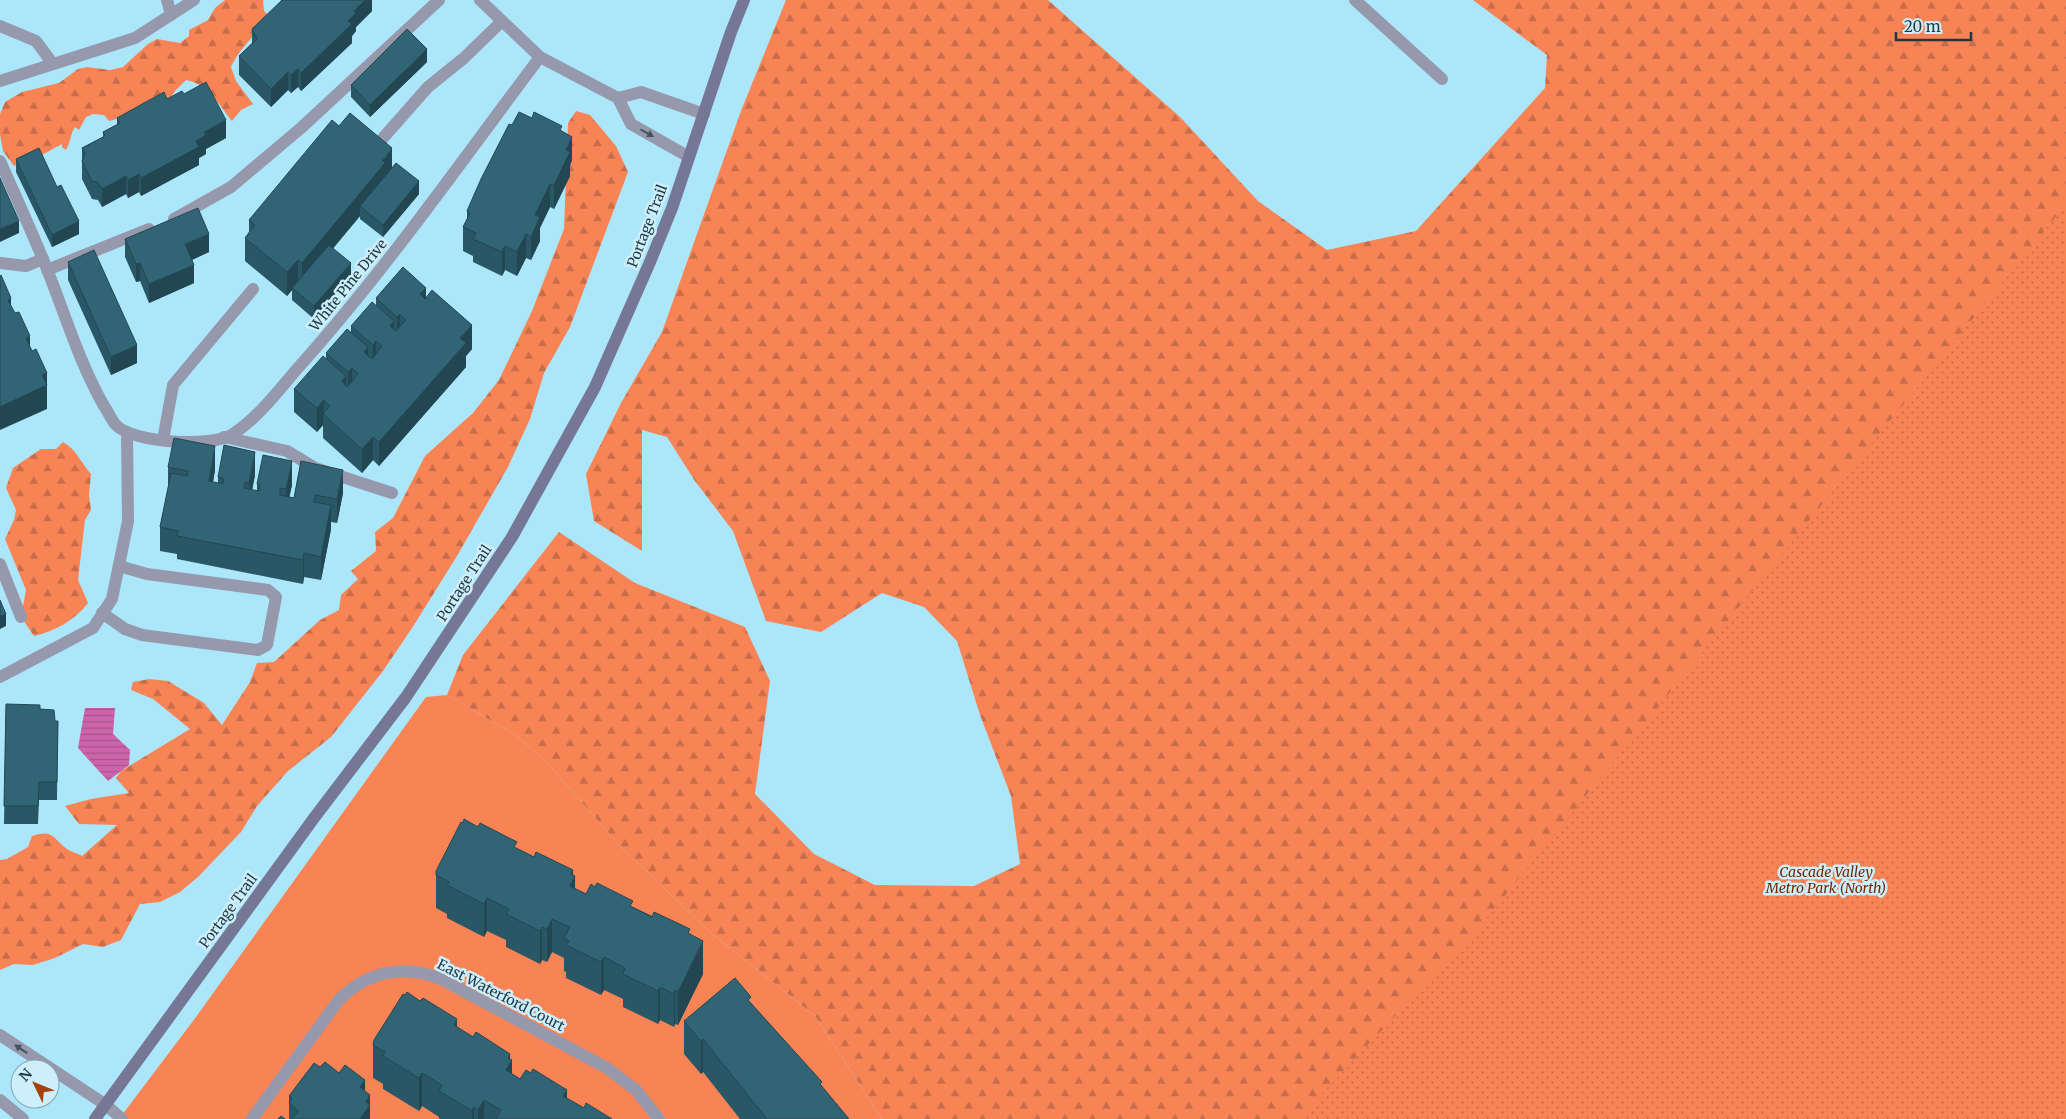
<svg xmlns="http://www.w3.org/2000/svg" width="2066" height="1119" viewBox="0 0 2066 1119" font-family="Merriweather,serif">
  <defs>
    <pattern id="forest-firs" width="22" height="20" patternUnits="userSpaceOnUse" patternTransform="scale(1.25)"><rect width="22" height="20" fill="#f88456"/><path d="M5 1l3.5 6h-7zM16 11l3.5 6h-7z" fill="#c86d49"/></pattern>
    <pattern id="park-dots" width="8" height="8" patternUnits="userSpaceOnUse" patternTransform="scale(1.25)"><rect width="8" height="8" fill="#f88456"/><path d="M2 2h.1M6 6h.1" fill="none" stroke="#c86d49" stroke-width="1.8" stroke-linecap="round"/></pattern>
    <pattern id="water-rules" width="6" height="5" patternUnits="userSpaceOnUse" patternTransform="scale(1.25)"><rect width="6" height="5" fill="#cd64aa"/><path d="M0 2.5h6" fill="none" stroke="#a6538c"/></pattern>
  </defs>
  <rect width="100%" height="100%" fill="#ace6fb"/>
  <path fill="#f88456" d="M447,695L517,736L548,764L621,847L711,933L815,1016L882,1119H119L196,1017L426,697Z"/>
  <g fill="url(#forest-firs)">
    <path d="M225,0H263L264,11L270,17C257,34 239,48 231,67L236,81L253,104L241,110L232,121C218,104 210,85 186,80L175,91L166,106L109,121L104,115L93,114L86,117L79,130L75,127C70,134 71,142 66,150L62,147V144L31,161L14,166L3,151L0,135V114L5,102L22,92L59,83L78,69L87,67L110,70L123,67L148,44L157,39L180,43L189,36V30L208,20L215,8Z"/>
    <path d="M786,0H1048L1180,117L1258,201L1327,250L1416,231L1545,88L1547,55L1473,0H2066V1119H882L815,1016L711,933L621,847L548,764L517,736L447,695L463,655L559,532L635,583L745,627L770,681L755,794L814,854L875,885L974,886L1020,864L1011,796L980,715L957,641L924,607L882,593L821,632L766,621L733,531L695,481L667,437L642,430V551L594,521L586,474L621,403L662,332L741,111Z"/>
    <path d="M576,111L590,115L616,146L628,172L570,327L544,373L530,419L508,467L457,556L414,625L383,671L331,737L288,771L257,806L241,832L198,877L180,892L160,902L140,904L121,940L103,947L83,944L55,958L33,965L14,964L0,970V860L7,859L28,847L32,836C54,829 52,838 67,849C71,852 77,853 82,856L117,825L79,824L65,806L91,799L129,793L116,778L121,771L190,729L153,699L131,690L133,682L149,679L168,681L204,703L222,725L250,682L257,663L274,662L320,620L339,610L341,595L358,579L351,571L376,551L375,532L393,518L425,456L473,413L499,380L532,311L564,229L568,123Z"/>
    <path d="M63,442C77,450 81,463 91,474L89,495L91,510L85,520L78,580L88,603C74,621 55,631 34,636L21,617L26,590L5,539L14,520L16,510L6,488L13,468L41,449H56Z"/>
  </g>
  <path fill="url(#park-dots)" d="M2066,204V1119H1298L1481,925Z"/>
  <path fill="url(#water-rules)" d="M85,708H115L113,734L130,750L129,765L108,781L78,748Z"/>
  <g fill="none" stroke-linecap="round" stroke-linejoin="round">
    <g stroke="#9698ac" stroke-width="12">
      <path d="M167,0L171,15"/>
      <path d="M1355,0L1442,79"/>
      <path d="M376,146L428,87L464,58L502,21"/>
      <path d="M174,219L231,187L301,128L439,0"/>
      <path d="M0,263L26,266L43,259"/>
      <path d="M47,270L149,229"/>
      <path d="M224,437L287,451L315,468L392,493"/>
      <path d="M163,440L173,385L253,289"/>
      <path d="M102,613L125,629L142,635L258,650L267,645L276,597L268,590L147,574L119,566"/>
    </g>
    <g stroke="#9698ac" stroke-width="12">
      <path d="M480,0L540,57L618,98L631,124L689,157"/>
      <path d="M0,26L36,41L53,64"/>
      <path d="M0,81L135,38L194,0"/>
      <path d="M618,98L641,92L704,114"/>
      <path d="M0,161C16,197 32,232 47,269C65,314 79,362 104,406C108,411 111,420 116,425C133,443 212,448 233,434C261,416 283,384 305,360C390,264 463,159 540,57"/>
      <path d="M0,564L21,617"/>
      <path d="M0,677L93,628L112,599L128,521L127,432"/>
      <path d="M0,1035L106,1105L122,1119"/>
      <path d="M0,1100L23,1119"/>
      <path d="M252,1119L338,1001C367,971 405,963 443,980L607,1068L636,1090L659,1119"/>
    </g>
    <path stroke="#757794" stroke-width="12" d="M95,1119L314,818L406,697L512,537L595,387L650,262L672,208L731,32L744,0"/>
  </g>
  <g fill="#2a5765">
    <path d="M372,0V11L356,27V31L352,36V43L301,91L298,87L291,93L288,90L271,107L239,75V56L252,43V29Z"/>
    <path d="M427,62L370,117L351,97V85Z"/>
    <path d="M184,94L226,138L206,149V154L199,158V165L141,196L139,192L128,198L126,194L102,207L98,200L92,199L82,179V148L103,137V132L117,125V118L167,99Z"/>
    <path d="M532,118L562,132L572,160L570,165V176L554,209L550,207L540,228V241L531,260L526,258L517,276L505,270L502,276L473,262V256L463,251V227L467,220V211L512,125Z"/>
    <path d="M339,126L392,167L419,194L383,237L360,219V216L333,248L351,275L314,319L292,300V290L287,296L245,261V238L249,232V220Z"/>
    <path d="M16,159L79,234L52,247L16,172Z"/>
    <path d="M125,239L209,252L192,260L194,283L149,303L140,281L136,282L125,257Z"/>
    <path d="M68,262L137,363L111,375L68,280Z"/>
    <path d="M426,297L472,349L466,356V367L379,466L373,460L362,473L323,438V425L317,432L294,412V389L326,359V353L351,332V326L376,306V298Z"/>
    <path d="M301,461L343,493L337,523L331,522V529L321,580L304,577L303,584L177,559V554L160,551V527L168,489V467L215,470L213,482L218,483V477L255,475L252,490L257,491V484L292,485L289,497L294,498Z"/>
    <path d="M6,704L40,709L55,721H58L57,800H39L38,824H4Z"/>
    <path d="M517,849L573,875L575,889L586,894L633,907L690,934L703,974L678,1025L675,1024L674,1027L660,1020L658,1024L623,1007V999L604,990L601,995L566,978V972L564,971V958L552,952L547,962L542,960L540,964L506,947V940L487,931L484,937L447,918V914L436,908V871Z"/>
    <path d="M751,1003L822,1087L849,1119H740L703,1072L701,1074L684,1054V1021Z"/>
    <path d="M457,1027L510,1059L512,1074L520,1079L567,1098L584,1108L612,1119H439V1117L422,1106L419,1111L383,1089V1084L373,1078V1045Z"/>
    <path d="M320,1067L365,1092L370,1119H289V1096Z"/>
  </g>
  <g fill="#224753">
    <path d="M365,0H372V11L356,27V31L352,36V43L301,91V73L348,21L354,11Z"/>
    <path d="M427,49V62L370,117V105Z"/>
    <path d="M298,69V87L291,93V75Z"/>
    <path d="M288,72V90L271,107V89Z"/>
    <path d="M226,120V138L206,149V154L199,158V165L141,196V178L196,141L204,132Z"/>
    <path d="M572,137V160L570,165V176L554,209V185L566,150Z"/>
    <path d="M392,148V171L360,206V216L302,286V263Z"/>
    <path d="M139,174V192L128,198V180Z"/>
    <path d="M126,176V194L102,207V189Z"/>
    <path d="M419,181V194L383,237V225Z"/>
    <path d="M550,184V207L540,228V241L531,260V237L535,215Z"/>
    <path d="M19,221V233L0,242V229Z"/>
    <path d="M79,221V234L52,247V235Z"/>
    <path d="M209,234V252L185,263V244Z"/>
    <path d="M526,234V258L517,276V252Z"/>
    <path d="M505,246V270L502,276V252Z"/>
    <path d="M298,260V283L292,288V290L287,296V272Z"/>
    <path d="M140,263V281L136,282V264Z"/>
    <path d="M351,263V275L314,319V306Z"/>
    <path d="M194,265V283L149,303V284Z"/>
    <path d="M426,288V311L420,294Z"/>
    <path d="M11,298V322L8,300Z"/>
    <path d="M400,314V338L397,340V317Z"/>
    <path d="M394,321V345L390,326Z"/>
    <path d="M472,325V349L466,356V367L379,466V442L460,338Z"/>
    <path d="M30,336V360L26,338Z"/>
    <path d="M376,341V365L373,368V345Z"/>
    <path d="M137,345V363L111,375V357Z"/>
    <path d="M368,347V371L364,352Z"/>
    <path d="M352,368V392L348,396V372Z"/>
    <path d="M47,373V409L0,430V407L42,375Z"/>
    <path d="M346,376V400L342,381Z"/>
    <path d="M324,400L323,425L317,432V408Z"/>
    <path d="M373,437V460L362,473V449Z"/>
    <path d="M215,446V470L209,505V481Z"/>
    <path d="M255,452V475L249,506V483Z"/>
    <path d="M292,461V485L286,513V489Z"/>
    <path d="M343,470V493L337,523V499Z"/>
    <path d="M331,505V529L321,580V557Z"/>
    <path d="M304,553V577L303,584V560Z"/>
    <path d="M6,614V626L0,629V616Z"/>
    <path d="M573,870V880L575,876V909L570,886L571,874Z"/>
    <path d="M487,898V931L484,937V904Z"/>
    <path d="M552,919V952L547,962V929Z"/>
    <path d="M542,927V960L540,964V931Z"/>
    <path d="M703,941V974L678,1025V992Z"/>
    <path d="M604,957V990L601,995V962Z"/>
    <path d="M660,987V1020L658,1024V991Z"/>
    <path d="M675,990V1024L674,1027V994Z"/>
    <path d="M457,1019V1052L454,1025Z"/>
    <path d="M703,1039V1072L701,1074V1041Z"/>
    <path d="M510,1054V1062L512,1060V1093L506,1070L508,1058Z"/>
    <path d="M422,1073V1106L419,1111V1078Z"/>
    <path d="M365,1080V1111L366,1102L370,1095V1119H360V1087Z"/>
    <path d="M567,1090V1119L563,1096Z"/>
    <path d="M484,1100V1119H478V1110Z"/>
    <path d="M474,1107V1119H472V1111Z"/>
  </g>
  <g fill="#316576" stroke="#224753">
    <path d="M282,0H365L354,11L356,13L348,21L352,24L301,73L298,69L291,75L288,72L271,89L239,56L257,39L252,29Z"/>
    <path d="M407,29L427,49L370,105L351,85Z"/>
    <path d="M206,82L226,120L204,132L206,135L196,141L199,147L141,178L139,174L128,180L126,176L102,189L98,182L92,181L82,161L85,154L82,148L105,136L103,132L120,123L117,118L164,92L167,99L182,91L184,94Z"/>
    <path d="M519,112L532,118L534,112L562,126L560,130L572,137L566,150L570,152L554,185L550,184L535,215L540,217L531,237L526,234L517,252L505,246L502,252L473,239L476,233L463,227L470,213L467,211L481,179L509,124L512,125Z"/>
    <path d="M350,113L392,148L382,160L385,163L302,263L298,260L287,272L245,238L255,225L249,220L332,120L339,126Z"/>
    <path d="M39,148L57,187L61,185L79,221L52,235L16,159Z"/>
    <path d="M396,163L419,181L383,225L360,206Z"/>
    <path d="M0,178L19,221L0,229Z"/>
    <path d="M198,208L209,234L185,244L194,265L149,284L140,263L136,264L125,239Z"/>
    <path d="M329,245L351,263L314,306L292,288Z"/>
    <path d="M94,250L137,345L111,357L68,262Z"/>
    <path d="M403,267L426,288L420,294L425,299L432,290L472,325L460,338L466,343L379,442L373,437L362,449L323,414L330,406L324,400L317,408L294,389L323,356L346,376L342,381L347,387L358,374L352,368L348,372L326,353L347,329L368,347L364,352L372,359L382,346L376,341L373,345L351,326L372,302L394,321L390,326L396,331L406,320L400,314L397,317L376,298Z"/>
    <path d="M1,275L11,298L8,300L15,313L19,312L30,336L26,338L32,351L36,349L47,373L42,375L47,385L0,407V276Z"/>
    <path d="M174,438L215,446L209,481L223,484L224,479L218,477L224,445L255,452L249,483L245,482L244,488L259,491L260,484H257L263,455L292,461L286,489L280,488V495L294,498L301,461L343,470L337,499L315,495L314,502L331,505L321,557L304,553L303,560L177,536L178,531L160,527L171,473L187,476L188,471L168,467Z"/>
    <path d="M0,600L6,614L0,616Z"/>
    <path d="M6,704L40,705V709L54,710L55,721H58L57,782H39L38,806H4Z"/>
    <path d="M464,819L478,827L480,823L517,842L514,847L534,857L536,852L573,870L571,874L575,876L570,886L586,894L591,884L595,887L597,883L633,901L630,906L652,917L654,912L690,929L688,933L703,941L678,992L675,990L674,994L660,987L658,991L623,974L625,968L604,957L601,962L566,945L569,941L564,938L570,927L552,919L547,929L542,927L540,931L506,914L509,909L487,898L484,904L447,885L449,882L436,875V871L461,822L463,823Z"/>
    <path d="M735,978L751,997L748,1000L822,1082L820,1084L849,1119H767L703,1039L701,1041L684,1021Z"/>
    <path d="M407,992L420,1001L423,998L457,1019L454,1025L473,1037L476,1032L510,1054L508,1058L512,1060L506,1070L520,1079L526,1070L531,1073L533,1069L567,1090L563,1096L584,1108L586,1103L612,1119H496L501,1110L484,1100L478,1110L474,1107L472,1111L439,1091L442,1085L422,1073L419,1078L383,1056L385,1052L373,1045L374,1040L403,994L405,995Z"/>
    <path d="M325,1062L339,1073L345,1065L365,1080L360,1087L370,1095L366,1102L370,1105L360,1119H292L299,1111L289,1103L292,1098L289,1096L314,1063L320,1067Z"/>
    <path d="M281,1116L285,1119H278Z"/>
  </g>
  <defs><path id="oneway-solid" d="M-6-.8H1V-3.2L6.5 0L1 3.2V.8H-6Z" transform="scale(1.25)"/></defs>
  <g fill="#435460">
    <use href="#oneway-solid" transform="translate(647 133) rotate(29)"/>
    <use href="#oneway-solid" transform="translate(21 1049) rotate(-147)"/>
  </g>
  <g text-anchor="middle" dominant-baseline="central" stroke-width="5" stroke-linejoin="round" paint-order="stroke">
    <g font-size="14" fill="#1f373f" stroke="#cdeffc">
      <text transform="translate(647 226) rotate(-69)">Portage Trail</text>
      <text transform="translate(348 285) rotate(-51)">White Pine Drive</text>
      <text transform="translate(464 583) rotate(-57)">Portage Trail</text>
      <text transform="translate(228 911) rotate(-54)">Portage Trail</text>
      <text transform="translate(501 995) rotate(27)">East Waterford Court</text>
    </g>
    <g font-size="14" font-style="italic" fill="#702703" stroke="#cdeffc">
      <text x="1826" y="872">Cascade Valley<tspan x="1826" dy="16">Metro Park (North)</tspan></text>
    </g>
  </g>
  <g transform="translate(35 1084) rotate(313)"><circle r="24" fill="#cdeffc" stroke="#87a5b0"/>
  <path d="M0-4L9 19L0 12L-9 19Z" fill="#a5410f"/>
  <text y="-8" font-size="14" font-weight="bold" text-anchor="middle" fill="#1f373f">N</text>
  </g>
  <path d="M1896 32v8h75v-8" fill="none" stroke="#1f373f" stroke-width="2.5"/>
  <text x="1904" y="32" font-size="15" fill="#1f373f" stroke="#cdeffc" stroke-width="4" paint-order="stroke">20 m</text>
</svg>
